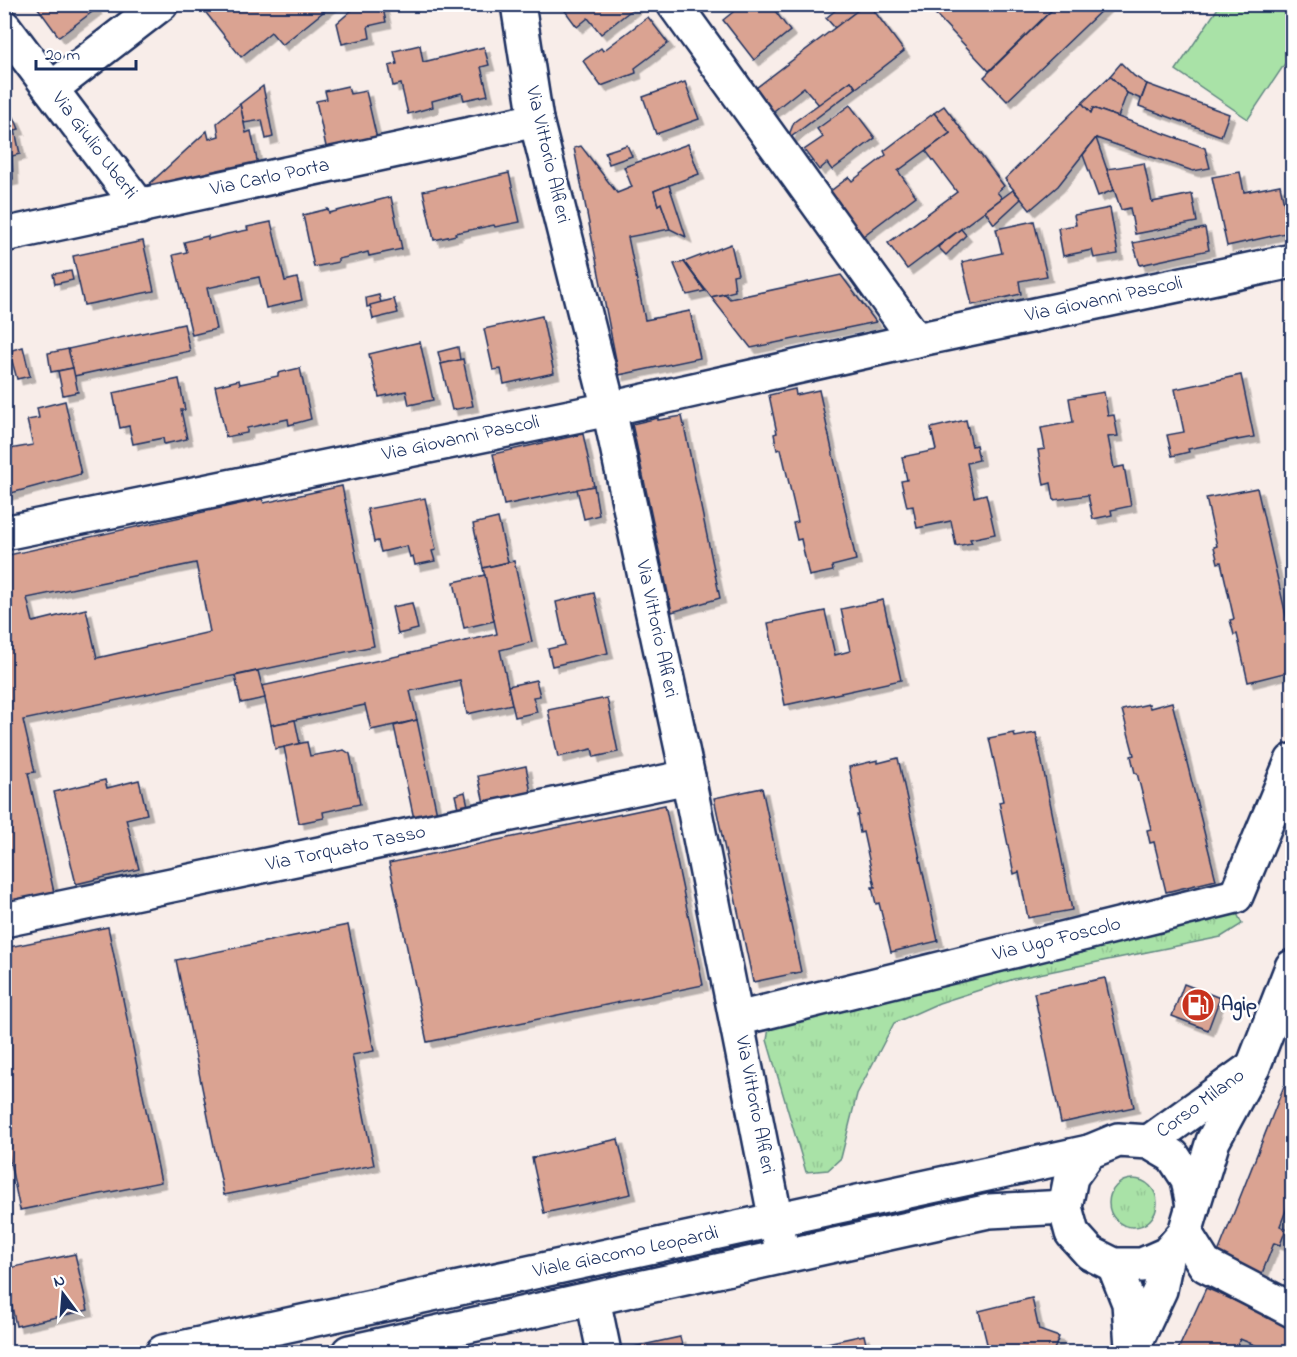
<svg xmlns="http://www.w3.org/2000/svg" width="1297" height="1357" viewBox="0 0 1297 1357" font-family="'Indie Flower',sans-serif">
  <defs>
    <pattern id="grass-tufts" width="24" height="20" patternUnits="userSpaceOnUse" patternTransform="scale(1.5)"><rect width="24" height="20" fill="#a9e2a7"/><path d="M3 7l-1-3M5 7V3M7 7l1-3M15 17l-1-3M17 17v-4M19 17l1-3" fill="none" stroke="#91c292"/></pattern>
    <filter id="shadow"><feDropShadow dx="5.5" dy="5.5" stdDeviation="0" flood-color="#0004"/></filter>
  </defs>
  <rect width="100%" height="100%" fill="#f8ede9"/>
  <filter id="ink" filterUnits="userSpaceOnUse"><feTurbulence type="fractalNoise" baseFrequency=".0167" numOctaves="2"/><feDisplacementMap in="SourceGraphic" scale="12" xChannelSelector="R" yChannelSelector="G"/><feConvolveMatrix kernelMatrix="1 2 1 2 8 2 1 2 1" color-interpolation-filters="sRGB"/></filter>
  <g filter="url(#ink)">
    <g fill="url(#grass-tufts)" stroke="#628882" stroke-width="1.5">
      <path d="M1235,909L1242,924L1221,937L1014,979L939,1003L894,1023L857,1094L841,1158L828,1170L806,1172L767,1040L770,1022Z"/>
      <circle cx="1133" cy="1203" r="24"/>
    </g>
    <path fill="#a9e2a7" stroke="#628882" stroke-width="1.5" d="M1220,5H1292V53L1248,119L1176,70Z"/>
    <g fill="#daa392" stroke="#1b2f5e" stroke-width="1.5" fill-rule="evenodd" filter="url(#shadow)">
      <path d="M35,4H93L96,9L59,37Z"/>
      <path d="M199,4H333L282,45L271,32L241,57Z"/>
      <path d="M359,4H382L386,22L368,26L370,38L342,44L337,23Z"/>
      <path d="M560,4H639L601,34L588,18L577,27Z"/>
      <path d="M743,4H770L790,31L754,60L723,20Z"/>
      <path d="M843,4H866L835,28L826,18Z"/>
      <path d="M866,4H869L904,51L859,86L856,88L851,81L819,105L804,87L770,114L752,91Z"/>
      <path d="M926,4H1058L989,71Z"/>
      <path d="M1058,4H1108L1007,101L984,77Z"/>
      <path d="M648,17L668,43L635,68L636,73L601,86L583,61L601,48L603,51Z"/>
      <path d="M420,45L423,62L484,47L489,65L481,67L488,95L464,100L462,93L432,101L433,107L408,114L401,84L393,86L389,66L397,64L394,51Z"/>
      <path d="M1121,63L1134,76L1147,84L1141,99L1127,93L1110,76Z"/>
      <path d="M1110,76L1127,93L1118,117L1093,108L1091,113L1082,103Z"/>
      <path d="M851,81L856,88L787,140L794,122Z"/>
      <path d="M685,82L699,119L656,134L643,97Z"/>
      <path d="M1147,84L1229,114L1221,136L1139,106Z"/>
      <path d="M263,86L273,137L266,139L262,120L244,123L240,104Z"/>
      <path d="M348,86L350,94L366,91L377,139L327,151L316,101L327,99L325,91Z"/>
      <path d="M1082,103L1091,113L1093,108L1205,148L1210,168L1193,171L1096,138L1058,186L1030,210L1005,179Z"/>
      <path d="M240,104L246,133L251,131L258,165L145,188L207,131L209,139L219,136L217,123Z"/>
      <path d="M850,105L875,138L832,170L827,163L819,170L804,150L823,137L817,129Z"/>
      <path d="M944,106L1004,186L997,192L1002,198L907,269L888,243L957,192L926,151L950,133L934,113Z"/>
      <path d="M934,113L950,133L898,171L916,196L863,236L828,193L849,177L852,181L886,155L884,151Z"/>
      <path d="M14,117L19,129L15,130L20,154L12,156L13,179L4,181V118Z"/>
      <path d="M1096,138L1114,190L1098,196L1083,155Z"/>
      <path d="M688,144L699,174L654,191L658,205L661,203L670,229L628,237L645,320L690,311L700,358L619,375L574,148L581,146L617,193L632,187L624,167Z"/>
      <path d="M627,145L632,156L609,164L605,152Z"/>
      <path d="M1144,163L1152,202L1192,194L1197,222L1135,234L1130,208L1121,210L1107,169Z"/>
      <path d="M1240,172L1244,192L1280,185L1290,232L1227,246L1212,177Z"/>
      <path d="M509,173L520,222L495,227L494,225L455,233L456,235L434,240L423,191L445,186L446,188Z"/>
      <path d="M669,185L686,237L670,229L661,203L658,205L654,191Z"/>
      <path d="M1013,190L1021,199L994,224L985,211Z"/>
      <path d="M391,197L402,249L369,256L368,252L357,255L338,259V262L314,267L303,215L328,209L329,213Z"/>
      <path d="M1110,208L1118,254L1094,258L1092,250L1063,256L1058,228L1076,225L1074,215Z"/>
      <path d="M1034,221L1047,276L1019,281L1021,294L972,305L962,262L1002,253L996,229Z"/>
      <path d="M271,222L285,281L297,278L302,300L266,308L259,277L207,288L216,329L192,335L173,255L187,252L184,242L208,236V239L227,234L248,230L247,227Z"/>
      <path d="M1205,228L1209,250L1140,265L1133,243Z"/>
      <path d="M961,229L966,235L946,255L938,247Z"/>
      <path d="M143,241L154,291L84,305L73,256Z"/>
      <path d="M731,244L738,274L733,275L735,291L711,297L684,262Z"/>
      <path d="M684,262L705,291L687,295L674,264Z"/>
      <path d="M71,271L73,280L55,284L53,274Z"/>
      <path d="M841,275L876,322L751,348L711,297L725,294L730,299Z"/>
      <path d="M379,295L381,303L367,307L366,298Z"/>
      <path d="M394,299L398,313L373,319L370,305Z"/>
      <path d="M542,316L554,373L504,384L501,369L493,370L484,329Z"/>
      <path d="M184,324L190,351L74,376L68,349Z"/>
      <path d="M420,342L433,400L409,405L406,391L379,397L369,354Z"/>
      <path d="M23,347L30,376L17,379L10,354H13L12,350Z"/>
      <path d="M458,347L460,360L441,364L438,352Z"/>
      <path d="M68,349L73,368L51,372L48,353Z"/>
      <path d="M463,359L473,406L452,410L441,364Z"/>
      <path d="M73,368L78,392L63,395L58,371Z"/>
      <path d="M300,368L311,419L289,425L288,419L247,428V433L226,437L215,386L239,380L240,384L278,376V373Z"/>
      <path d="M1241,375L1254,437L1237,440V439L1188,449L1189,452L1172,456L1167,435L1184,432L1175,389Z"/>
      <path d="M179,379L185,410H181L187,439L164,444L163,438L133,444L129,426L120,428L113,393Z"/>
      <path d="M795,389L796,395L819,390L856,560L832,566L833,571L809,576L801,539L797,540L793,523L798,522L781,449L777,450L774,434L777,433L769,395Z"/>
      <path d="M1104,392L1108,416L1114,415L1118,436L1108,437L1114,468L1124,466L1131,506L1111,510L1112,515L1093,519L1088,495L1054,500L1051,483L1044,485L1038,450L1045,449L1041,428L1073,422L1069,398Z"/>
      <path d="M65,401L81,474L4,495V450L33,445L27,420L39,418L37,408Z"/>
      <path d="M682,416L720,598L672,612L632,424L658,418V420Z"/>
      <path d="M966,420L972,446L976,445L979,460L967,463L974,497L986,494L995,534L970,539L972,543L956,546L951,521L917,528L913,506L907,507L901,481L907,480L902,457L936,450L931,428Z"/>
      <path d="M583,434L594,486L504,505L493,454Z"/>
      <path d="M342,486L374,646L23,720L35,772L28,773L55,897L4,908V556L262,499L264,503ZM196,563L210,632L97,658L86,609L33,622L27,598Z"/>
      <path d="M594,486L599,515L584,519L577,489Z"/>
      <path d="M1257,488L1290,633H1287L1292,658V671L1248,682L1237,634L1234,635L1230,620L1234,619L1221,562L1218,563L1214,547L1217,546L1206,498Z"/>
      <path d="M425,498L436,550L432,551L435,561L415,565L413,556L410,557L407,546L381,552L378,541L374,542L367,509Z"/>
      <path d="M498,518L508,562L483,568L473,524Z"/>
      <path d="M514,561L532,642L500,650L512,704L467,714L460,680L410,691L417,720L371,730L365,705L271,725L262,686L497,634L483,568Z"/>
      <path d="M485,575L494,621L464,628L454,582Z"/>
      <path d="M594,593L608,653L552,666L548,649L565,645L556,602Z"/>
      <path d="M883,600L901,680L785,705L768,623L825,611L835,655L850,651L841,609Z"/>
      <path d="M412,603L418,629L398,634L392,607Z"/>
      <path d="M258,671L265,698L241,703L235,676Z"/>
      <path d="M536,680L540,696L533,697L537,712L515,717L508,686Z"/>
      <path d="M607,698L618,752L594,757L592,749L558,757L548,710Z"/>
      <path d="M1172,702L1216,880L1166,892L1154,842L1150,843L1147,830L1151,829L1137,773H1135L1131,756L1134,755L1122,710L1149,704L1150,708Z"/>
      <path d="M295,720L300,744L275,749L271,725Z"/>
      <path d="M417,720L437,814L414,819L394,726Z"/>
      <path d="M1014,733L1015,737L1036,733L1072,910L1028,918L1019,872L1014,874L999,802L1003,801L989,738Z"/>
      <path d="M307,742L310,756L344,750L350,754L360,804L323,812L324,818L299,823L284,747Z"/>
      <path d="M898,758L938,941L891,952L879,903L876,904L872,887H875L863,832L860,833L857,815H859L849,767L878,760V763Z"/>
      <path d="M526,766L531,793L484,803L478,776Z"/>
      <path d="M105,780L107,788L139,780L147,814L126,819L139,869L76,884L54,792Z"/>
      <path d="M762,788L801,972L753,982L714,798Z"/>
      <path d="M465,792L468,806L458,808L455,795Z"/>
      <path d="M665,805L703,985L427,1042L389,863Z"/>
      <path d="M348,925L374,1051L352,1055L374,1165L224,1195L176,960Z"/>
      <path d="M108,927L161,1182L20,1210L4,1133V948Z"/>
      <path d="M1105,978L1134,1107L1061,1123L1034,993Z"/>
      <path d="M1184,984L1220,998L1208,1030L1172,1016Z"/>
      <path d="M1284,1086L1292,1091V1195L1280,1226L1286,1229L1280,1245L1274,1243L1259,1281L1214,1263Z"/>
      <path d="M618,1139L631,1194L544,1213L532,1158Z"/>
      <path d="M75,1254L88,1310L16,1326L4,1269Z"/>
      <path d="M1206,1288L1292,1326V1352H1272L1240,1339L1234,1352H1177Z"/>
      <path d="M1032,1298L1039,1330L1059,1337L1053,1352H989L979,1311Z"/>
      <path d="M864,1335L868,1352H805L804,1348Z"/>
      <path d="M680,1337L684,1352H619V1350Z"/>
    </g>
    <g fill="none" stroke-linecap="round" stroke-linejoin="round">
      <g stroke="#1b2f5e" stroke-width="38">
        <g id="street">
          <path d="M518,4L536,120L609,409L688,777L783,1256"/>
          <path d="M674,4L916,340"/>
          <path d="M4,27L140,207"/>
          <path d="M51,89L161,4"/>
          <path d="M4,235L536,120"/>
          <path d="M4,533L609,409L916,340L1292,261"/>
          <path d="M4,920L688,777"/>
          <path d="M737,1019L1236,896L1292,761"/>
          <path d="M1185,1233L1205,1265L1292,1310"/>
          <path d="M593,1299L604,1352"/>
        </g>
      </g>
      <g stroke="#1b2f5e" stroke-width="38">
        <g id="secondary">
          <path d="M1149,1142L1173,1156L1188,1179L1193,1206L1185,1233L1167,1254L1142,1265H1114L1090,1253L1072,1233L1065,1207L1071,1177L1089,1152L1118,1140L1149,1142L1253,1067"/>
          <path d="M1193,1206L1213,1141L1253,1067L1292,967"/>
          <path d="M1114,1265L1129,1303L1132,1347"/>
          <path d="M163,1352L1089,1152"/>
          <path d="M349,1352L989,1211L1065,1207"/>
          <path d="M1131,1352L1160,1290L1167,1254"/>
        </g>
      </g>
      <use href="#street" stroke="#fff" stroke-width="33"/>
      <use href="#secondary" stroke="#fff" stroke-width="33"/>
    </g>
  </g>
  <defs>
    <g id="fuel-disc" transform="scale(1.725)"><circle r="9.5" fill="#c8321e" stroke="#fff"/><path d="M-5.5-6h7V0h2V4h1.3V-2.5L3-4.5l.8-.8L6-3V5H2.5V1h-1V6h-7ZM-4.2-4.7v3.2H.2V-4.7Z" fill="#fff"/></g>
  </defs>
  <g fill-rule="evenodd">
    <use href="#fuel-disc" x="1198" y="1005"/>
  </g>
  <g text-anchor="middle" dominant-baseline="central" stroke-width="5" stroke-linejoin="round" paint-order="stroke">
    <g font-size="20" fill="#1b2f5e" stroke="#fff">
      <text transform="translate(94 146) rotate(53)">Via Giulio Uberti</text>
      <text transform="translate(547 155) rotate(77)">Via Vittorio Alfieri</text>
      <text transform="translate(270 178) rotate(-12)">Via Carlo Porta</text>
      <text transform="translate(1104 300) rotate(-12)">Via Giovanni Pascoli</text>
      <text transform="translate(461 439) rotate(-12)">Via Giovanni Pascoli</text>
      <text transform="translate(656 629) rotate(78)">Via Vittorio Alfieri</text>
      <text transform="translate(346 849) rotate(-12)">Via Torquato Tasso</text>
      <text transform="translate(1057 940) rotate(-14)">Via Ugo Foscolo</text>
      <text transform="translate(1201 1104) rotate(-36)">Corso Milano</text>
      <text transform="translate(754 1105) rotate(79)">Via Vittorio Alfieri</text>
      <text transform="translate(626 1253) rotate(-12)">Viale Giacomo Leopardi</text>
    </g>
    <g font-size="20" font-weight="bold" fill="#1b2f5e" stroke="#fff" text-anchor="start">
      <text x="1221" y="1005">Agip</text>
    </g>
  </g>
  <rect width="1297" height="1357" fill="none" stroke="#fff" stroke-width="24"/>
  <rect x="12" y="12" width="1273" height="1333" fill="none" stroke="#1b2f5e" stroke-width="2" filter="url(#ink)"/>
  <g transform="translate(63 1294) rotate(344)" stroke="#ffffff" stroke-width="4.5" paint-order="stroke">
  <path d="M0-4.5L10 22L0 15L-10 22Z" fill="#1b2f5e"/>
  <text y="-9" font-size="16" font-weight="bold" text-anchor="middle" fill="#1b2f5e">N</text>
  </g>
  <path d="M36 60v9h100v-9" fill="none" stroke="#1b2f5e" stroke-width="3"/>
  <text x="45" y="60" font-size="18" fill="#1b2f5e" stroke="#ffffff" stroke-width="4.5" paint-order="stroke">20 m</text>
</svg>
